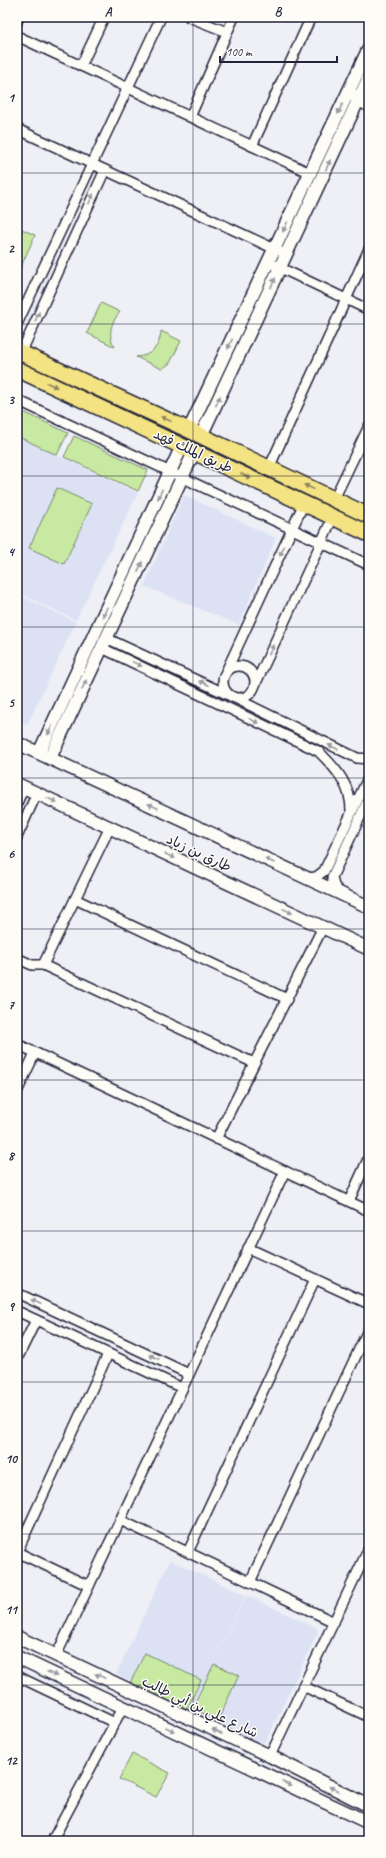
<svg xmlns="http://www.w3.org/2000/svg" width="386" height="1858" viewBox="0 0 386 1858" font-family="Caveat,'Playpen Sans Arabic',sans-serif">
  <rect width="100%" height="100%" fill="#eef0f6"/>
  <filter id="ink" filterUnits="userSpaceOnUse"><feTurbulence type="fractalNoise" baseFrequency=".025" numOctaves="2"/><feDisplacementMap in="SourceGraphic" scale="8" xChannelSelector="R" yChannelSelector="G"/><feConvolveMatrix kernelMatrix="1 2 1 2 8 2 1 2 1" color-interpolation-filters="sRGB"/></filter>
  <g filter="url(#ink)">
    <g fill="#dce2f4">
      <path d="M17,436L138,493L76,620L17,592Z"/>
      <path d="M184,495L276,538L239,625L144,586Z"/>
      <path d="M17,594L76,622L27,725L17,721Z"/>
      <path d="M170,1560L245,1595L204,1682L246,1595L317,1628L318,1632L266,1741L261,1743L116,1674Z"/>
    </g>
    <g fill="#c8e9a2" stroke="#75866e">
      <path d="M17,227L35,235L20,269L17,261Z"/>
      <path d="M101,303L120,312C111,322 107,335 115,347L87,333Z"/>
      <path d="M161,331L181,341L170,363L162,369L136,357C152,356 160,346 161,331Z"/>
      <path d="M17,409L68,433L57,455L17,436Z"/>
      <path d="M74,436L148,470L138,491L64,457Z"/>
      <path d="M57,488L92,504L64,564L29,548Z"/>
      <path d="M145,1653L201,1680L187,1709L130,1683Z"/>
      <path d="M214,1664L239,1675L218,1720L192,1708Z"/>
      <path d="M132,1754L170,1773L156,1797L119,1779Z"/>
    </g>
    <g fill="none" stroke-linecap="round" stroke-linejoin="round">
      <g stroke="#22223b" stroke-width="12">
        <g id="minor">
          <path d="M189,17L227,32"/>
          <path d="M17,22L19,17"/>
          <path d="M17,36L310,173"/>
          <path d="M81,66L104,17"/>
          <path d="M190,117L234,17"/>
          <path d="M17,129L279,251"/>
          <path d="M252,146L311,17"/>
          <path d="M268,262L369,310"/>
          <path d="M17,324L161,17"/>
          <path d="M21,353L105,170"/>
          <path d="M17,400L369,565"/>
          <path d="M269,468L369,249"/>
          <path d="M334,499L369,426"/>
          <path d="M106,638L237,699L357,758L369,759"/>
          <path d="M102,648L318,751C337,769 352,787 351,813"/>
          <circle cx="239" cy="682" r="16"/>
          <path d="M224,676L304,503"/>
          <path d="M255,685L333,517"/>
          <path d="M17,803L24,787"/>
          <path d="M110,827L43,965L254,1063"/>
          <path d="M17,837L37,793"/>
          <path d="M306,878L316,877L324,871L369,776"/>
          <path d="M340,893L334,886L332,877L369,798"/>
          <path d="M75,899L287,999"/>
          <path d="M17,958L32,965H43"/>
          <path d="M17,1044L369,1211"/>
          <path d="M17,1092L35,1053"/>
          <path d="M216,1139L323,927"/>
          <path d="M349,1201L369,1157"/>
          <path d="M248,1248L369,1304"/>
          <path d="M17,1293L189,1374"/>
          <path d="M17,1311L182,1388"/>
          <path d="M17,1359L36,1320"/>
          <path d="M120,1520L334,1622"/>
          <path d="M188,1552L315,1279"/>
          <path d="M250,1582L369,1328"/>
          <path d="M89,1586L17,1552L108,1354"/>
          <path d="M56,1656L285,1171"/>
          <path d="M17,1676L115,1723"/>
          <path d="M303,1686L369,1717"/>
          <path d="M270,1756L369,1548"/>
          <path d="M52,1841L123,1707"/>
        </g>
      </g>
      <g stroke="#22223b" stroke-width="15">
        <g id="tertiary">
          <path d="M353,95L358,100L369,105"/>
          <path d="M189,430L369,48"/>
          <path d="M201,436L369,77"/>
          <path d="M17,743L369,907"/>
          <path d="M39,753L182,446"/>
          <path d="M50,758L194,452"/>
          <path d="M17,784L369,949"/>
          <path d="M17,1637L270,1756L369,1806"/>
          <path d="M17,1657L369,1823"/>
        </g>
      </g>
      <g stroke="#22223b" stroke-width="18">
        <g id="primary">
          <path d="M17,351L189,430L369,516"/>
          <path d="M17,369L369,534"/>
        </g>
      </g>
      <use href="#minor" stroke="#fdfcf7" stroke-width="9"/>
      <use href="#tertiary" stroke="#fdfcf7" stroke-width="12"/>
      <use href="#primary" stroke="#f4e382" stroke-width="15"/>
    </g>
    <defs><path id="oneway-solid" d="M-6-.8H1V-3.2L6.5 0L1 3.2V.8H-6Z"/></defs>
    <g fill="#9a9aa2">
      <use href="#oneway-solid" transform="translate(340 109) rotate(115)"/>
      <use href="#oneway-solid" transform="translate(328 165) rotate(-65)"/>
      <use href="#oneway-solid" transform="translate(91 199) rotate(-66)"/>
      <use href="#oneway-solid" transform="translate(285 227) rotate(115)"/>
      <use href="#oneway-solid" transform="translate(273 283) rotate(-65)"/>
      <use href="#oneway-solid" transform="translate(37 317) rotate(-66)"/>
      <use href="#oneway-solid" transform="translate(230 344) rotate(115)"/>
      <use href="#oneway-solid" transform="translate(218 401) rotate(-65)"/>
      <use href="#oneway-solid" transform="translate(160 494) rotate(115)"/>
      <use href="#oneway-solid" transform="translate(282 551) rotate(115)"/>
      <use href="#oneway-solid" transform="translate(140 567) rotate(-65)"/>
      <use href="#oneway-solid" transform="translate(105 612) rotate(115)"/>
      <use href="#oneway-solid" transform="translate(271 650) rotate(-65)"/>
      <use href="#oneway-solid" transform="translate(137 664) rotate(26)"/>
      <use href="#oneway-solid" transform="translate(204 683) rotate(-155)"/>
      <use href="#oneway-solid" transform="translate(84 685) rotate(-65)"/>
      <use href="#oneway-solid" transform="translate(254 721) rotate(26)"/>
      <use href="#oneway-solid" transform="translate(50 730) rotate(115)"/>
      <use href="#oneway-solid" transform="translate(333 747) rotate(-155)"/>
      <use href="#oneway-solid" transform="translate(52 800) rotate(25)"/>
      <use href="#oneway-solid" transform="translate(153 806) rotate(-155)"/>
      <use href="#oneway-solid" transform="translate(170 856) rotate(25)"/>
      <use href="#oneway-solid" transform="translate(270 861) rotate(-155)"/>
      <use href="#oneway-solid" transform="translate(288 911) rotate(25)"/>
      <use href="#oneway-solid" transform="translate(36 1302) rotate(-155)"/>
      <use href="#oneway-solid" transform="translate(154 1357) rotate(-155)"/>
      <use href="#oneway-solid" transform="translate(52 1674) rotate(25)"/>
      <use href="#oneway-solid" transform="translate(100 1676) rotate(-155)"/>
      <use href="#oneway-solid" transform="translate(170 1729) rotate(25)"/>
      <use href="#oneway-solid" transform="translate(217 1732) rotate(-155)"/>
      <use href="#oneway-solid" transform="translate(287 1784) rotate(25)"/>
      <use href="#oneway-solid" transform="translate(334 1789) rotate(-153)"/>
    </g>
    <g fill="#8b825e">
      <use href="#oneway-solid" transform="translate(52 385) rotate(25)"/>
      <use href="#oneway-solid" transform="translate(166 419) rotate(-155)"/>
      <use href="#oneway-solid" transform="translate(246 476) rotate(25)"/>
      <use href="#oneway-solid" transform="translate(309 487) rotate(-154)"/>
    </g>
  </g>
  <path fill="none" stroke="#22223b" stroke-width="1" stroke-opacity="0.55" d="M193,17V1841M17,173H369M17,324H369M17,476H369M17,627H369M17,778H369M17,929H369M17,1080H369M17,1231H369M17,1382H369M17,1534H369M17,1685H369"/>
  <g text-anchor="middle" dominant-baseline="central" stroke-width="3" stroke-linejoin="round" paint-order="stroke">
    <g font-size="14" fill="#22223b" stroke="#fdfcf7">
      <text transform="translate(193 451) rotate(25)">طريق الملك فهد</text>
      <text transform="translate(199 853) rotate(25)">طارق بن زياد</text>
      <text transform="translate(200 1707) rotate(25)">شارع علي بن أبي طالب</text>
    </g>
  </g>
  <rect width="386" height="1858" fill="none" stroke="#fdfcf7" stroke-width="44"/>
  <path d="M220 56v6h117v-6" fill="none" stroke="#22223b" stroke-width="2"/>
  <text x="226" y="56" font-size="12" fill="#22223b" stroke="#fdfcf7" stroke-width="3" paint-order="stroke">100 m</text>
  <rect x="22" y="22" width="342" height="1814" fill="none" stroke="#22223b" stroke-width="1.5"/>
  <g font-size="13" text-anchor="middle" font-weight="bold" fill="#22223b">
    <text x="108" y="16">A</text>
    <text x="278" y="16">B</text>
    <text x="11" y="102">1</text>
    <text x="11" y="253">2</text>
    <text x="11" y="404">3</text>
    <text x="11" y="556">4</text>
    <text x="11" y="707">5</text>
    <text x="11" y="858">6</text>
    <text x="11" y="1009">7</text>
    <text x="11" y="1160">8</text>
    <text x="11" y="1311">9</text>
    <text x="11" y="1463">10</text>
    <text x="11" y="1614">11</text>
    <text x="11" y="1765">12</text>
  </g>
</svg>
